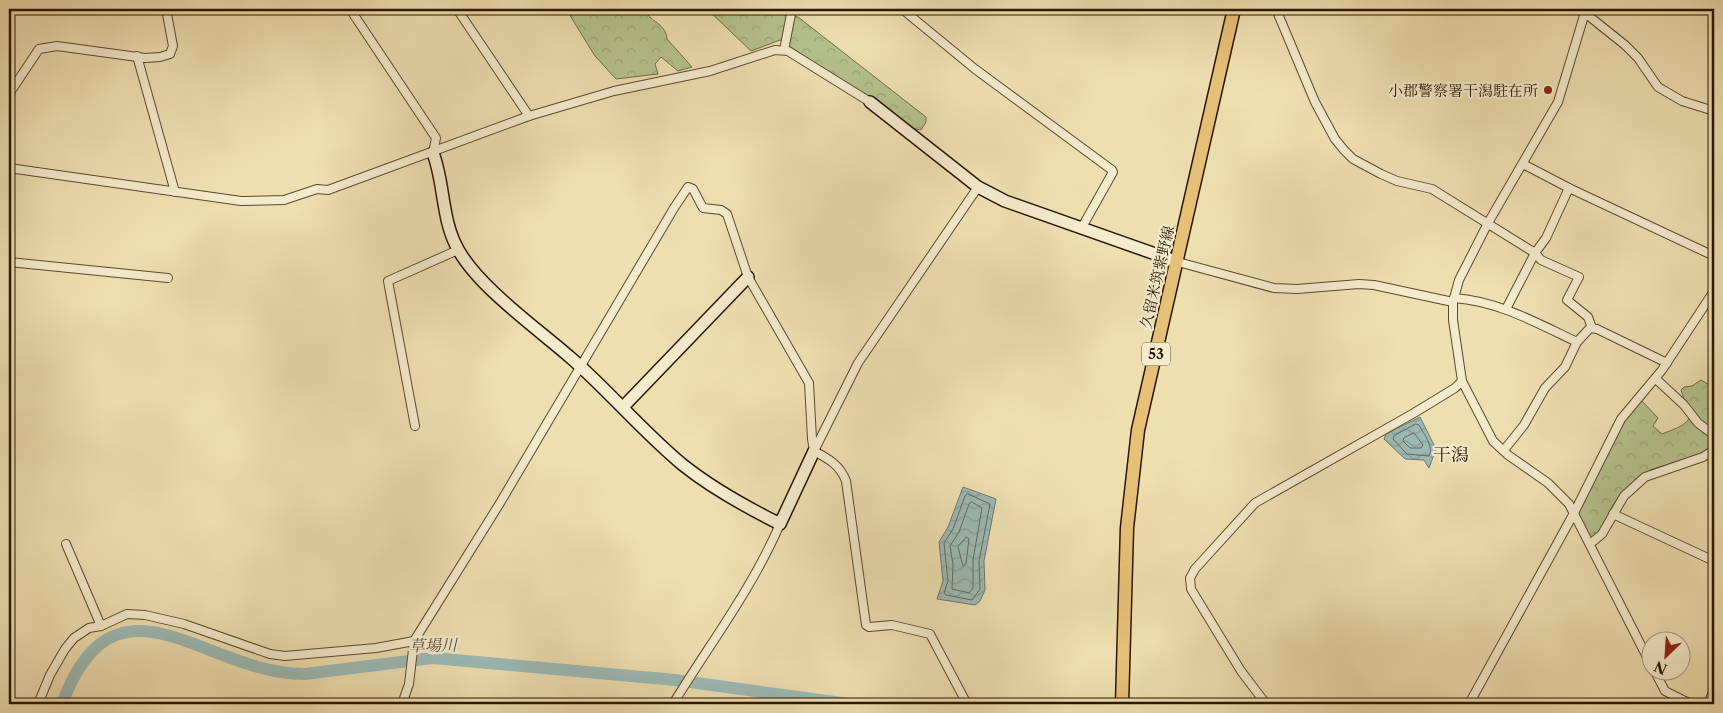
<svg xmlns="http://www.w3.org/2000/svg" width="1723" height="713" viewBox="0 0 1723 713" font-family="'Libre Caslon Text','Noto Serif JP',serif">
  <defs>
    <pattern id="forest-crowns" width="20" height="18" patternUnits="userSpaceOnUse" patternTransform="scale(1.25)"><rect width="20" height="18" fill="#b5c28e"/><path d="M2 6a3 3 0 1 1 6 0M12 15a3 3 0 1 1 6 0" fill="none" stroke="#9ca679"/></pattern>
    <pattern id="water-waves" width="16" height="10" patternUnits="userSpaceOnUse" patternTransform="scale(1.25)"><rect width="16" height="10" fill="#9cbab5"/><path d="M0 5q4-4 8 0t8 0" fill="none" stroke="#879f9a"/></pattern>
  </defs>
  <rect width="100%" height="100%" fill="#eedfb1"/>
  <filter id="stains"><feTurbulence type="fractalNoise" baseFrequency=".004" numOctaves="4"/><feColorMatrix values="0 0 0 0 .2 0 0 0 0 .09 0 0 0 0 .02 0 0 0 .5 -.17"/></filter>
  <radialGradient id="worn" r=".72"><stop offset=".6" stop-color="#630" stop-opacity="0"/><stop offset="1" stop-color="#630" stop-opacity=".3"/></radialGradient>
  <g fill="url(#forest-crowns)" stroke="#706c48">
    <path d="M566,9H650L646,13C653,22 667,26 667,39L692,67L678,71L661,57L655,64L658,74L616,79L595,56Z"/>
    <path d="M707,9H772L779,14L798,17L926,117V122L921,130L915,129L780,40L751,51Z"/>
    <path d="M1701,380L1714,388V446L1703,453L1650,470C1637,478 1624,489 1615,502C1607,514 1604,529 1593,539L1589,536L1577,512L1623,421L1641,400L1658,418L1653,426L1662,434C1671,430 1685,427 1690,417L1681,390L1684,387L1692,386Z"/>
  </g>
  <g fill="url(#water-waves)" stroke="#6f786d">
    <path d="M1420,417L1436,449L1429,468L1424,460L1405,459L1384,439L1386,434Z"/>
    <path d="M963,487L996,499L984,561L985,590L980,601L975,605L937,599L943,581L939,542L948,527Z"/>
  </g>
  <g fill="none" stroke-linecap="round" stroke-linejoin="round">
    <g stroke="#64685c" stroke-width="1">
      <path d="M1416,424L1419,425C1424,434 1434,447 1429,456L1407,454L1393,439L1394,436Z"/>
      <path d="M1414,433L1423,445L1421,448H1410L1403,441L1404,438Z"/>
      <path d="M968,494L990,504L979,561L980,589L972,600L946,595L944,593L948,581L944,543L953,529L965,496Z"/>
      <path d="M972,502L982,508L973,560V588L969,593L952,589L953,564L950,546L959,532L969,504Z"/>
      <path d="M967,537L969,539L966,564L963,566L958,547Z"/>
    </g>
    <path stroke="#9cbab5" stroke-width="12" d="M62,704C116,559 206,675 305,674L433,658L675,680L849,704"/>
    <g stroke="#5c482e" stroke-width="10">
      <g id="street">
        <path d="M350,9L436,138L433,153"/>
        <path d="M457,9L529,116"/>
        <path d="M902,9L975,69L1112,170L1113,172L1081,229"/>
        <path d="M1276,9L1315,102L1335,139L1344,150L1353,159L1381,174L1397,181L1432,189L1535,253L1541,260L1579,277L1567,300L1588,317L1592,328"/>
        <path d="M1585,13L1625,45L1638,58L1658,87L1682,101L1714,111"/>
        <path d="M784,50L792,9"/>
        <path d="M137,56L175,192"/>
        <path d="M9,94L39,49L57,46L145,58L160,57L170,54L173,46L166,9"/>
        <path d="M1523,164L1569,188L1714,256"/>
        <path d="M9,168L241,201L284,200L317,189L328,190L529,116L614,91L710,71L775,50L788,51L870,102"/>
        <path d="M9,262L168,278"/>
        <path d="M1178,262L1274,288L1297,289L1359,284L1374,285L1453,302"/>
        <path d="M1454,298C1498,301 1537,323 1577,342"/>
        <path d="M1506,309L1535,253L1546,238L1569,188"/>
        <path d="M1656,379L1684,405L1698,423L1714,435"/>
        <path d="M1462,381L1493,441L1508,455L1548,483L1569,504L1650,663"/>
        <path d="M415,426L388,281L458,250"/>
        <path d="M1504,450L1524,425L1545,388L1565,367L1577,342L1590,328L1597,329L1667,363"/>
        <path d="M814,451L858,363L978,187"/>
        <path d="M1613,514L1714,561"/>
        <path d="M66,544L101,626"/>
        <path d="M1590,544L1602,534L1624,496L1645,477L1703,457L1714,450"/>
        <path d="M1654,670L1665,691L1691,704"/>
        <path d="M38,704L50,675L65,649L74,638L89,628L101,626L127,614L145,615L184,624L270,654L285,656L376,648L414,641"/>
        <path d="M402,704L409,684L414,641L500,503L674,208L688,187L693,189L703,208L721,210L727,214L748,277L809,383L812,439L814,451C829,459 840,465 846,481L866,625L869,627L892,625L930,634L967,704"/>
        <path d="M673,704C709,645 752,589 780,524"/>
        <path d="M1266,704L1241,671L1191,589L1190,578L1195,569L1255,503L1414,413L1455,388L1462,381L1453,320V302L1459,280L1488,223L1558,102L1586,9"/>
        <path d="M1469,704L1574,513L1621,419L1662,370L1714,291"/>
        <path d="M1708,704L1714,690"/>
      </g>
    </g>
    <g stroke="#2b1602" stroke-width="14">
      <g id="secondary">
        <path d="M870,102L978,187L1005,201L1178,262"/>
        <path d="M433,153C445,184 441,221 459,251C480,288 538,329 571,358C610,392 643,432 683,465C713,489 746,507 780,524L814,451"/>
        <path d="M623,407L748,277"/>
      </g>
    </g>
    <g stroke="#2b1602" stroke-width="15">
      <path id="primary" d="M1122,704L1127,528L1138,430L1234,9"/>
    </g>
    <use href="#street" stroke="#f4eacc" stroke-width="8"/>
    <use href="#secondary" stroke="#f4eacc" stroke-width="11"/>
    <use href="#primary" stroke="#e7c078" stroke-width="12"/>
  </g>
  <circle fill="#8f2418" stroke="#f4eacc" stroke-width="2" cx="1548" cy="90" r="5"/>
  <g text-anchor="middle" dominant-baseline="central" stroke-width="4.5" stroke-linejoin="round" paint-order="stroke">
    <rect fill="#f4eacc" stroke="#67563f" stroke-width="1" x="1142" y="342.5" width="28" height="23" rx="4"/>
    <g font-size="14" font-weight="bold" fill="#2b1602">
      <text x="1156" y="354">53</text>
    </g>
    <g font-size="15" fill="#2b1602" stroke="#f4eacc" text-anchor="end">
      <text x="1538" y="90">小郡警察署干潟駐在所</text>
    </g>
    <g font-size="15" fill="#2b1602" stroke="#f4eacc">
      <text transform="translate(1157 277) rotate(-77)">久留米筑紫野線</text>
    </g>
    <g font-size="16" font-style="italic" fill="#534f41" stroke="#f4eacc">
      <text transform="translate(433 645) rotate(-1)">草場川</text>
    </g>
    <g font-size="18" fill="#2b1602" stroke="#f4eacc">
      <text x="1451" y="455">干潟</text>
    </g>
  </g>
  <rect width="1723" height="713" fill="none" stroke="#eedfb1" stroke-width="30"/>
  <rect x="10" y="10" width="1703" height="693" fill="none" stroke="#2b1602" stroke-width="2.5"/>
  <rect x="15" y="15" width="1693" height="683" fill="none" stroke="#2b1602"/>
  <g transform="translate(1666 656) rotate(205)"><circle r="24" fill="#f4eacc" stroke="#a4957b"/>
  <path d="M0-4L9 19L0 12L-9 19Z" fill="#8f2418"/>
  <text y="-8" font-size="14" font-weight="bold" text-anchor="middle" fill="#2b1602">N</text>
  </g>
  <rect width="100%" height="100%" filter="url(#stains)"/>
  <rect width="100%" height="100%" fill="url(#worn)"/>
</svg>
